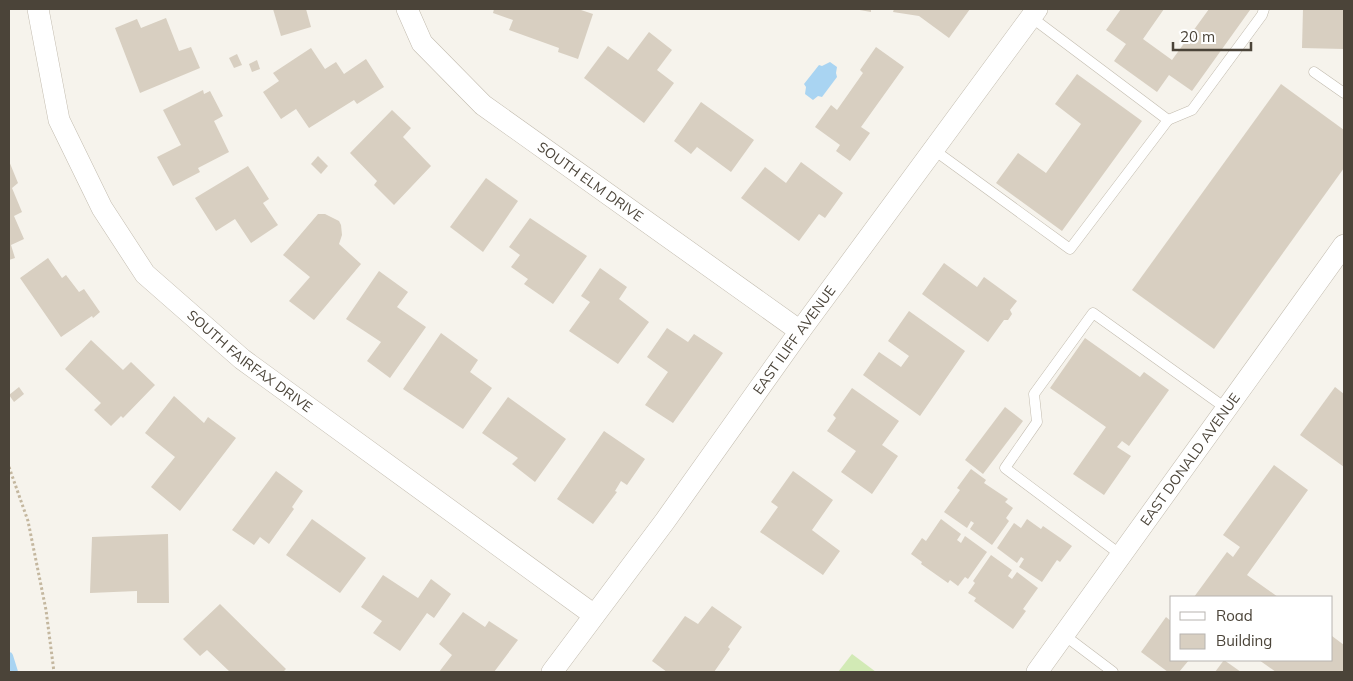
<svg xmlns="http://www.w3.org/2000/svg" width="1353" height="681" viewBox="0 0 1353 681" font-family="Mulish,sans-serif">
  <rect width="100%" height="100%" fill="#f6f3ec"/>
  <path fill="#d2eab5" d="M852,654L876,672H838Z"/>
  <path fill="#a9d4f2" d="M830,62L837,67L836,73L837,77L822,97L818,96L813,100L805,94L806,87L804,84L819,65L822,66Z"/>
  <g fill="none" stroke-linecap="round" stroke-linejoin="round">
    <path stroke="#a9d4f2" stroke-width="8" d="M9,656L14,672"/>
  </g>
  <g fill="#d8cfc1">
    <path d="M273,9H306L311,27L281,36Z"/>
    <path d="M494,9H578L593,14L578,59L558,52L559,48L509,30L513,20L493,13Z"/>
    <path d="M854,9H871V12Z"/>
    <path d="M894,9H970L949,38L919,16L893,12Z"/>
    <path d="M1121,9H1164L1143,39L1172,60L1209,9H1248L1250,10L1192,91L1169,75L1157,92L1114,61L1126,44L1106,30Z"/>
    <path d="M1303,9H1344V49L1302,48Z"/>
    <path d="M166,18L179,51L191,47L200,68L140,93L115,28L137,19L141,28Z"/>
    <path d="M649,32L672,50L657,70L674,83L644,123L584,78L608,46L628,60Z"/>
    <path d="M876,47L904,67L861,127L870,133L850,161L836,151L840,145L815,127L831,105L837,110L863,73L860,70Z"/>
    <path d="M311,48L325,69L336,62L344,74L366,59L384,87L357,104L354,100L309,128L296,109L281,119L263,92L279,81L273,73Z"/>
    <path d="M237,54L242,65L234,68L229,58Z"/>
    <path d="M257,60L260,69L252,72L249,64Z"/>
    <path d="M1077,74L1142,121L1062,231L996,183L1018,153L1046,173L1081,124L1055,104Z"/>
    <path d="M1281,84L1344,130V168L1214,349L1132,290Z"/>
    <path d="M203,90L204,94L210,91L223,116L214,121L229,152L198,168L200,172L173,186L157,157L181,145L163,110Z"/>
    <path d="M701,102L754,140L731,172L697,147L691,154L674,141Z"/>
    <path d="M392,110L411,128L403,137L431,166L394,205L374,185L377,181L350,153Z"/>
    <path d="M318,156L328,166L321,174L311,164Z"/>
    <path d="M9,161L18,183L12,188L22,212L14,216L24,239L11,245L15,258L9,260Z"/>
    <path d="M801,162L843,193L825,218L819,214L799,241L741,198L765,167L786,183Z"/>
    <path d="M248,166L269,199L263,203L278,225L251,243L235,219L216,231L195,198Z"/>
    <path d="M486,178L518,201L483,252L450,227Z"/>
    <path d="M318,214H325L339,221L341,225L342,235L339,244L361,264L314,320L289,301L310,277L283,255Z"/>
    <path d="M530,218L587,256L553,304L524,284L528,279L511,267L520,255L509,247Z"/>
    <path d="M48,258L62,278L66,275L79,292L84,289L100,312L93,318L92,316L61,337L20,278Z"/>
    <path d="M944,263L977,287L984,277L1017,301L1010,310L1012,314L1008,320H1004L988,342L922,294Z"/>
    <path d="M600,268L627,287L619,299L649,322L618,364L569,331L590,302L581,296Z"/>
    <path d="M379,271L408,292L397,307L426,327L390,378L367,361L381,342L346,319Z"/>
    <path d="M909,311L965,351L920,416L863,375L879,352L901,367L909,356L888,341Z"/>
    <path d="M667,328L688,342L694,334L723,353L673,423L645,405L668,372L647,357Z"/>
    <path d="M441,333L478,360L470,372L492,388L463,429L403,389Z"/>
    <path d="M1085,338L1140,377L1144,372L1169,390L1129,446L1122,441L1117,447L1131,456L1104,495L1073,474L1106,427L1050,388Z"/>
    <path d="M91,340L123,370L131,362L155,385L123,418L121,416L111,426L94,410L101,403L65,369Z"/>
    <path d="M19,387L24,394L14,402L9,395Z"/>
    <path d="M1335,387L1344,394V467L1300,435Z"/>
    <path d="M852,388L899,421L882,445L898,456L872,494L841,472L856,451L827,431L836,418L833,415Z"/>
    <path d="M174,396L204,423L208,417L236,438L180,511L151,487L175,457L145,433Z"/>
    <path d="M508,397L566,439L535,482L512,464L518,458L482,433Z"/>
    <path d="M1005,407L1023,421L983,474L965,460Z"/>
    <path d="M604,431L645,459L627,485L621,481L615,491L617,492L593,524L557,499Z"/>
    <path d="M1274,465L1308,490L1247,575L1278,597H1194L1227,552L1233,557L1240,547L1223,535Z"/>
    <path d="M971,469L986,480L984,483L1008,499L1005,502L1013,508L1006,518L1009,521L992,545L970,529L974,523L971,521L967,528L944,512L960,490L957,488Z"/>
    <path d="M276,471L303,491L292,507L294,509L269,544L260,537L254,545L232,530Z"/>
    <path d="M793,471L833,500L812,530L840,551L823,575L760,532L778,507L771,502Z"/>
    <path d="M312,519L366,558L340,593L286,555Z"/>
    <path d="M941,519L961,534L957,540L961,543L965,536L987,552L968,579L965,577L958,586L950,580L948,583L921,564L922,562L911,554L922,538L926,541Z"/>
    <path d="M1027,519L1041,529L1043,526L1072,546L1060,562L1057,560L1042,582L1019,567L1024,559L1021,557L1017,563L997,548L1014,523L1021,528Z"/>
    <path d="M168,534L169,603H137V591L90,593L92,537Z"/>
    <path d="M991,555L1012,570L1008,576L1012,579L1017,572L1038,588L1023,609L1026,611L1013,629L974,601L976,598L968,593L975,583L973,581Z"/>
    <path d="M383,575L418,598L431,579L451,594L434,618L427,613L400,651L373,633L382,621L361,607Z"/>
    <path d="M220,604L286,669L283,672H230L207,650L200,656L183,639Z"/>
    <path d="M712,606L742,627L728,647L730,649L714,672H667L652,661L685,616L698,624Z"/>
    <path d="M463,612L485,627L489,621L518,640L494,672H439L452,655L439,644Z"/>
    <path d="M1166,617L1172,622V660H1189L1179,672H1168L1141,652Z"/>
    <path d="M1332,636L1344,645V672H1276L1259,660H1332Z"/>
    <path d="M1224,660L1241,672H1215Z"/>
  </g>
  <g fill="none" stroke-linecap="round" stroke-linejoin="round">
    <g stroke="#c2bbae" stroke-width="11">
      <g id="service">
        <path d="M1314,72L1344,93"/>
        <path d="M1168,120L1192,110L1262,15L1264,9"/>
        <path d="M934,150L1070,249L1168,120L1031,17"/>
        <path d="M1121,555L1005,468L1037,422L1034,394L1093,313L1227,409"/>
        <path d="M1064,635L1113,672"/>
      </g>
    </g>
    <g stroke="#c2bbae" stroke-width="22">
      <g id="minor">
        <path id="s1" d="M38,9L59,120L102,208L145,274L242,359L594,615"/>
        <path id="s2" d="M407,9L422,43L483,105L800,331"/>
        <path id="s3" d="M552,672L665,521L800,331L1037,9"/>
        <path id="s4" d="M1037,672L1344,245"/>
      </g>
    </g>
    <path stroke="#c4b79f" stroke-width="3" stroke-dasharray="2.5 2.5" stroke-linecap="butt" d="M9,467L28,521L46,610L54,672"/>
    <use href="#service" stroke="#fff" stroke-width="10"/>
    <use href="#minor" stroke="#fff" stroke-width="21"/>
  </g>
  <g text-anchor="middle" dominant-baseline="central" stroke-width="5" stroke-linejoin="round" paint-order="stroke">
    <g font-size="14" fill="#4b4439" stroke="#fff">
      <text stroke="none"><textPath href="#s2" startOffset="256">SOUTH ELM DRIVE</textPath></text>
      <text stroke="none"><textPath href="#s3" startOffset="411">EAST ILIFF AVENUE</textPath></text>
      <text stroke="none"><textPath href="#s1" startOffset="426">SOUTH FAIRFAX DRIVE</textPath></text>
      <text stroke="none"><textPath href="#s4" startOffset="262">EAST DONALD AVENUE</textPath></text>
    </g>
  </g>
  <rect width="1353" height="681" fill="none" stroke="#4b4439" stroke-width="20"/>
  <rect x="1170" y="596" width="162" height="65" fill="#ffffff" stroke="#b7b4b0"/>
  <rect x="1180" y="612" width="25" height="8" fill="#ffffff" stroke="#b7b4b0"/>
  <text x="1216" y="621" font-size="15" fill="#4b4439">Road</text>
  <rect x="1180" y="634" width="25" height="15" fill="#d8cfc1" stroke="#b7b4b0"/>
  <text x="1216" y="646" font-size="15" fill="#4b4439">Building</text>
  <path d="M1173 42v8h78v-8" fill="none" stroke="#4b4439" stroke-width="2.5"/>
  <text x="1180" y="42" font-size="15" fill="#4b4439" stroke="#ffffff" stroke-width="4" paint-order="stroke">20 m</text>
</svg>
